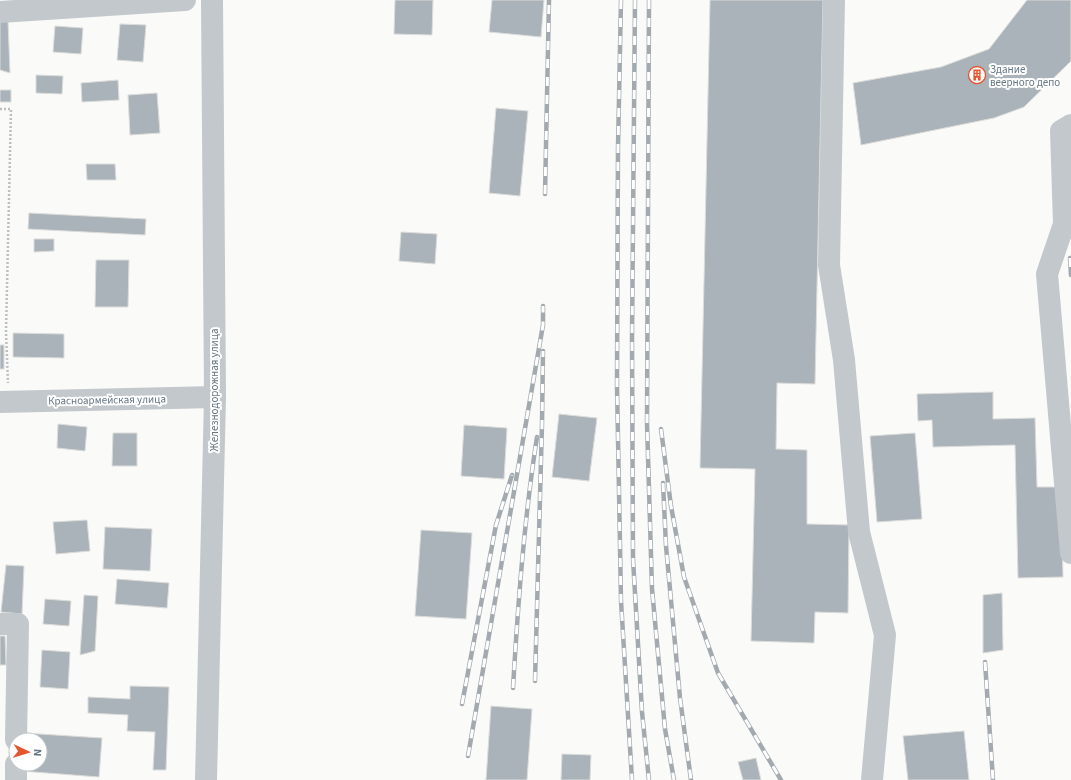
<svg xmlns="http://www.w3.org/2000/svg" width="1071" height="780" viewBox="0 0 1071 780" font-family="'Source Sans 3',sans-serif">
  <rect width="100%" height="100%" fill="#fafaf8"/>
  <g fill="#aab3b9" stroke="#dcdcda">
    <path d="M395,0H433L432,35L394,34Z"/>
    <path d="M492,0H544L541,37L489,32Z"/>
    <path d="M710,0H823L815,384L777,383L776,449L807,450V524L849,525L848,613L815,612L814,643L751,641L755,469L700,468Z"/>
    <path d="M1027,0H1071V61L1024,107L994,118L861,145L853,83L941,67L989,49Z"/>
    <path d="M0,21H8L10,73L0,70Z"/>
    <path d="M120,24L146,25L143,62L117,60Z"/>
    <path d="M55,26L83,28L81,54L53,52Z"/>
    <path d="M36,75L63,76L62,94L36,93Z"/>
    <path d="M118,80L119,100L82,102L81,83Z"/>
    <rect x="0" y="90" width="11" height="12"/>
    <path d="M157,93L160,133L130,135L128,95Z"/>
    <path d="M496,108L528,111L520,196L489,193Z"/>
    <path d="M86,164H115L116,180H87Z"/>
    <path d="M29,213L146,219L145,235L28,229Z"/>
    <path d="M401,232L437,234L435,264L399,261Z"/>
    <path d="M34,239H54V251L34,252Z"/>
    <path d="M96,260H129L128,307H95Z"/>
    <path d="M13,333L64,334V358L13,357Z"/>
    <rect x="0" y="345" width="4" height="24"/>
    <path d="M993,392V419L1035,418L1037,487H1061L1063,577L1018,578L1015,445L933,447L932,420L918,421L917,394Z"/>
    <path d="M559,414L597,418L589,481L552,477Z"/>
    <path d="M58,424L87,427L85,451L57,448Z"/>
    <path d="M464,425L507,428L504,479L461,476Z"/>
    <path d="M113,433H137V466H112Z"/>
    <path d="M915,433L922,519L877,522L870,436Z"/>
    <path d="M87,520L90,551L56,554L53,522Z"/>
    <path d="M105,527L152,529L150,571L103,569Z"/>
    <path d="M421,530L472,533L466,619L415,616Z"/>
    <path d="M6,565L24,566L22,614L1,612Z"/>
    <path d="M117,579L169,583L167,608L115,604Z"/>
    <path d="M1002,593L1003,650L983,653V595Z"/>
    <path d="M84,595L98,596L95,651L80,655Z"/>
    <path d="M45,599L71,601L69,626L43,624Z"/>
    <path d="M0,636H5L6,665H0Z"/>
    <path d="M42,650L70,652L68,689L40,687Z"/>
    <path d="M130,686L169,687L166,770H153L155,732L127,731L128,715L88,713V697L130,699Z"/>
    <path d="M491,706L532,709L527,780H486Z"/>
    <path d="M964,731L969,780H908L903,736Z"/>
    <path d="M24,733L102,738L99,777L21,771L22,764H40V740H23Z"/>
    <path d="M562,754L591,755L590,780H561Z"/>
    <path d="M756,758L761,780H743L738,762Z"/>
  </g>
  <g fill="none" stroke-linecap="round" stroke-linejoin="round">
    <path stroke="#bbbfc2" stroke-width="2.5" stroke-dasharray="2 2" stroke-linecap="butt" d="M0,109H11L6,332L8,383"/>
    <g stroke="#c3c8cc" stroke-width="22">
      <path d="M834,0L829,265L844,360L859,532L885,635L872,780"/>
      <path d="M0,12L185,0"/>
      <path d="M1071,125L1061,131L1064,224L1047,274L1071,553"/>
      <path d="M0,402L215,397"/>
      <path d="M0,624H18L16,740"/>
      <path d="M16,780V764"/>
      <path d="M206,780L215,397L212,0"/>
    </g>
    <g stroke="#a2aab0" stroke-width="4.5">
      <g id="rail">
        <path d="M621,0L618,148L617,386L619,491L621,601L632,780"/>
        <path d="M635,0L632,340L633,559L642,712L649,780"/>
        <path d="M649,0L647,423L652,589L665,729L674,780"/>
        <path d="M545,194L549,0"/>
        <path d="M1070,258L1071,275"/>
        <path d="M661,429L671,506L684,577L718,673L781,780"/>
        <path d="M663,483L666,546L680,698L691,780"/>
        <path d="M985,662L993,780"/>
        <path d="M535,681L542,424L543,351"/>
        <path d="M513,688C518,604 524,520 537,437"/>
        <path d="M462,704L496,525L512,475"/>
        <path d="M468,756L543,325V306"/>
      </g>
    </g>
    <use href="#rail" stroke="#fff" stroke-width="3" stroke-dasharray="9" stroke-linecap="butt"/>
  </g>
  <defs>
    <g id="building-ring" transform="scale(0.9)"><circle r="9.5" fill="#fff" stroke="#e4572e" stroke-width="1.5"/><path d="M-4-6H4V6H1V3H-1V6H-4ZM-2.5-4.3h1.7v1.8h-1.7ZM.8-4.3h1.7v1.8H.8ZM-2.5-1h1.7V.8h-1.7ZM.8-1h1.7V.8H.8Z" fill="#e4572e"/></g>
  </defs>
  <g fill-rule="evenodd">
    <use href="#building-ring" x="977" y="75"/>
  </g>
  <g text-anchor="middle" dominant-baseline="central" stroke-width="4" stroke-linejoin="round" paint-order="stroke">
    <g font-size="11" fill="#657683" stroke="#fff" text-anchor="start">
      <text x="990" y="69">Здание<tspan x="990" dy="13">веерного депо</tspan></text>
    </g>
    <g font-size="11" fill="#657683" stroke="#fff">
      <text transform="translate(214 390) rotate(-90)">Железнодорожная улица</text>
      <text transform="translate(107 400) rotate(-1)">Красноармейская улица</text>
    </g>
  </g>
  <g transform="translate(28 752) rotate(94)"><circle r="19" fill="#ffffff" stroke="#c1c8cd"/>
  <path d="M0-3L7 15L0 10L-7 15Z" fill="#e4572e"/>
  <text y="-6" font-size="11" font-weight="bold" text-anchor="middle" fill="#657683">N</text>
  </g>
</svg>
